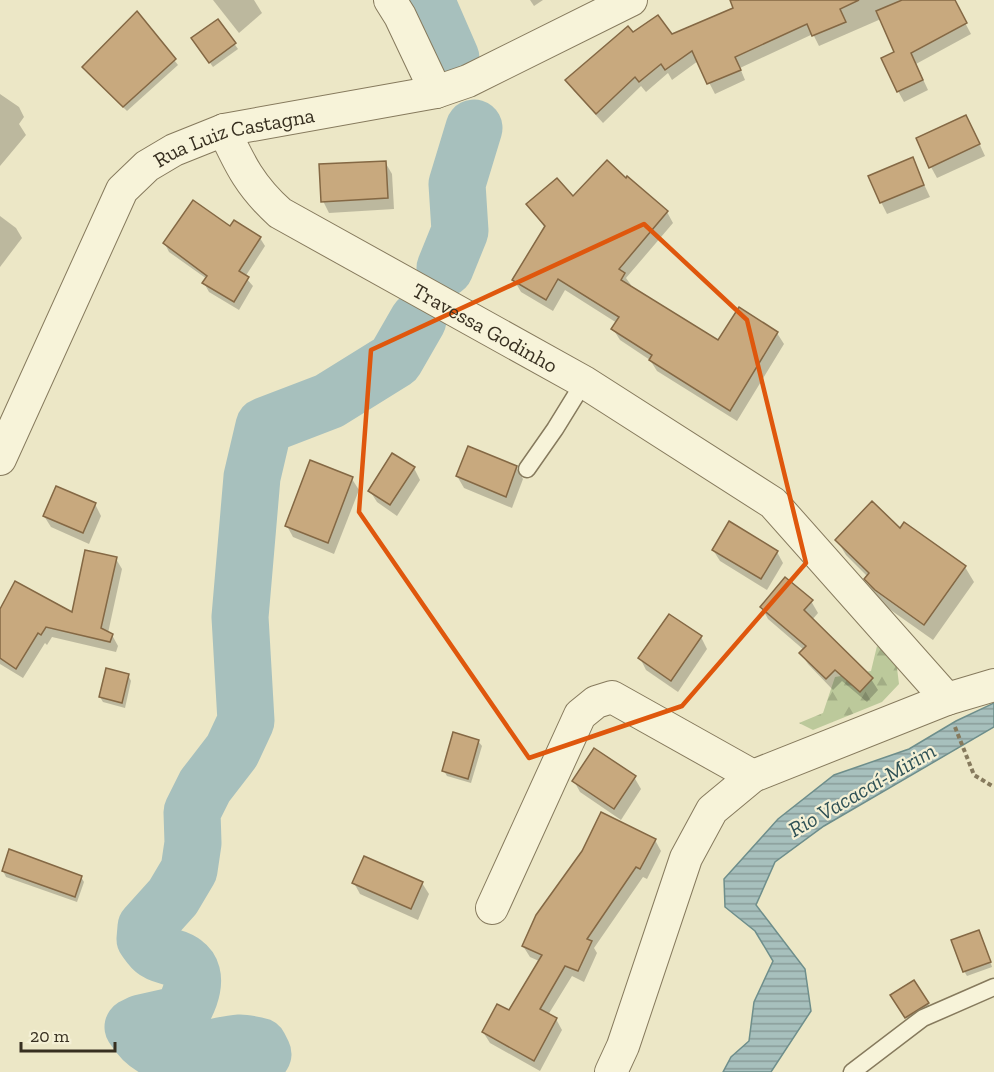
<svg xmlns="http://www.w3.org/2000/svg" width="994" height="1072" viewBox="0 0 994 1072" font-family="'Zilla Slab',serif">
  <defs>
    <pattern id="forest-firs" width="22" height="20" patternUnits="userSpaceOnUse" patternTransform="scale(1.5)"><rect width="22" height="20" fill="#bcc99b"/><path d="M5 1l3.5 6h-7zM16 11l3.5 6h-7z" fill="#a2ad85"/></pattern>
    <pattern id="water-rules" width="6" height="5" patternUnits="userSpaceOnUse" patternTransform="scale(1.5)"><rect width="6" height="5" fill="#a7c0bd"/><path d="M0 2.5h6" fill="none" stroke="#899c99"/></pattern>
  </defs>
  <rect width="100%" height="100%" fill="#ece7c6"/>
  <path fill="url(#forest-firs)" d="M877,646L896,660L899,684L882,702L813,730L799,723L823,713L835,677L871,671Z"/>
  <path fill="url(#water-rules)" stroke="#6e8e8b" stroke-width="1.5" d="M994,703V727L824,826L775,862L756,905L805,969L811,1011L771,1072H723L731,1057L749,1041L754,1002L773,961L755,931L725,907L724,879L778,819L834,775L909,749L956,721Z"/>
  <g fill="#0003">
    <path d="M213,0H254L262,13L239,33Z"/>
    <path d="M530,0H543L534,6Z"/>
    <path d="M731,0H953L971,34L916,64L928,90L904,102L898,91L896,53L881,19L819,46L813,34L740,68L745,80L715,94L698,61L672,80L668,73L646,92L641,86L603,123L573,90L567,80L633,34L671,36L735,8Z"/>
    <path d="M137,13L178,65L127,111L87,72Z"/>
    <path d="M218,21L238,49L213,67L196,43Z"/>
    <path d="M0,94L19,107L24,117L19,124L26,135L0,166Z"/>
    <path d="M972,128L985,156L937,178L931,167Z"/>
    <path d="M912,159L930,197L887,214L881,202Z"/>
    <path d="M385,162L392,174L394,209L329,213L323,201Z"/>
    <path d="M626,180L667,212L673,223L626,278L631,285L629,287L719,342L777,333L784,344L737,421L657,371L650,360L620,340L613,329L617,323L565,290L553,311L521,292L514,280L545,228L528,204L573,198Z"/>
    <path d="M0,216L16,228L22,238L0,267Z"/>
    <path d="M230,229L260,238L265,246L245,277L253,286L239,310L209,292L204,283L207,279L169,252L165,244Z"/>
    <path d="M516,467L523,479L512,508L464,488L457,476Z"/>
    <path d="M414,468L420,480L397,516L377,502L370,491Z"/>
    <path d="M352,479L359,490L334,554L293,537L287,526Z"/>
    <path d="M95,504L101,516L89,544L51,527L44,516Z"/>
    <path d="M837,540L965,567L974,582L933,640L885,606L875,595L866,579L868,577L846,555Z"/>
    <path d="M713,550L777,552L783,563L767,590L720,561Z"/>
    <path d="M116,559L122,569L108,633L112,635L118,646L116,652L52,637L47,645L45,643L23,678L0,664V627L73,614Z"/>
    <path d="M811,601L818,613L812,620L871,679L878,690L867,702L842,681L833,690L808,664L801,653L804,650L768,619L762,608Z"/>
    <path d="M701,637L707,649L678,692L646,670L640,658Z"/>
    <path d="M128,675L131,681L125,708L103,702L100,697Z"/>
    <path d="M478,741L482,746L471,783L447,776L444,771Z"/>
    <path d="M634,777L641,789L621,820L580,792L574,781Z"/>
    <path d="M655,840L661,851L647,879L643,877L594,948L597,953L584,982L572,976L548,1015L556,1019L562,1030L540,1071L490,1043L483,1032L509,1012L539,961L530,957L523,946Z"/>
    <path d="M3,871L81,877L84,882L77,902L6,877Z"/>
    <path d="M354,883H422L429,894L418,920L360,894Z"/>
    <path d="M982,937L992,967L967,976L964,971Z"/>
    <path d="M914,982L931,1008L909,1022L892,995Z"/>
  </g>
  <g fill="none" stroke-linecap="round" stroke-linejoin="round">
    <g stroke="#a7c0bd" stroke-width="57">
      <path d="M424,0L431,12L451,58"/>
      <path d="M445,268L460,231L457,184L474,128"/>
      <path d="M249,1072L255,1067L263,1054L259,1046C253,1045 246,1043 240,1043C200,1046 161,1072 133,1027L141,1023L181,1014C189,1001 201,975 184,963C176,956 162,957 154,950C151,948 148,943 145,939L146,927L173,897L189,870L193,843L192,812L205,786L232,751L246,721L240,617L252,477L264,426L329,401L395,360L418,320"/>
    </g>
  </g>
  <g fill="#c8a97e" stroke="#846844" stroke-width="1.5">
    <path d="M730,0H859L840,9L846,22L812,36L807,24L735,57L741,70L707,84L692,51L665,70L661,64L639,82L635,77L596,114L565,80L628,26L633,32L658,15L672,34L733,8Z"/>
    <path d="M902,0H955L967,23L911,53L923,80L897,92L881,58L894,52L876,11Z"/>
    <path d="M137,11L176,59L123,107L82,67Z"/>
    <path d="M218,19L236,43L209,63L191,38Z"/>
    <path d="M966,115L980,144L929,168L916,138Z"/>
    <path d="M913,157L924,185L880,203L868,176Z"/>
    <path d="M607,160L626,178L627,176L668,211L619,269L625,273L621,280L718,340L739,307L778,332L730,411L649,360L652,355L611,329L619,317L558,279L546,300L512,280L545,226L526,204L557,178L573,196Z"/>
    <path d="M386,161L388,198L321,202L319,164Z"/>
    <path d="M193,200L230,226L234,220L261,237L239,271L249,277L234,302L202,283L207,276L163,243Z"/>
    <path d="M468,446L517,466L506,497L456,476Z"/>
    <path d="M392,453L415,467L390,505L368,491Z"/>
    <path d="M310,460L353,477L328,543L285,526Z"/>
    <path d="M56,486L96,503L83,533L43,516Z"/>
    <path d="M872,501L900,528L904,522L966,566L924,625L875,590L864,579L869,573L835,540Z"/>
    <path d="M729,521L778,551L761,579L712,550Z"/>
    <path d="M85,550L117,557L101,628L113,634L110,642L46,627L41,635L38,633L16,669L0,658V609L15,581L72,612Z"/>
    <path d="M785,577L813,600L804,610L873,678L860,692L835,670L826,679L799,653L806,646L760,607Z"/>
    <path d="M669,614L702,636L671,681L638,658Z"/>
    <path d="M106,668L129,674L122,703L99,697Z"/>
    <path d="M453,732L479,740L468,779L442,771Z"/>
    <path d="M594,748L636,776L614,809L572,781Z"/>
    <path d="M601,812L656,839L640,869L636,867L587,939L592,941L578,971L565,966L540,1009L557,1018L534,1061L482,1032L497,1004L509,1010L542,955L522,946L536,915L582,851Z"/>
    <path d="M9,849L82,876L75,897L2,871Z"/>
    <path d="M364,856L423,882L411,909L352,883Z"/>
    <path d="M979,930L991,962L963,972L951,940Z"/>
    <path d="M914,980L929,1003L905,1018L890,995Z"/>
  </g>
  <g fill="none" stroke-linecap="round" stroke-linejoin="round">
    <g stroke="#867a5d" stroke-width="19">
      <g id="service">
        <path d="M527,469L555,429L584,382"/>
        <path d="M852,1072L923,1018L994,987"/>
      </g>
    </g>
    <g stroke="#867a5d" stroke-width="34">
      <g id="minor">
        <path d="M390,0L400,16L436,92"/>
        <path id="s1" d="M224,130C240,165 251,187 280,213L584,382L773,503L947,699"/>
        <path id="s2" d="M0,459L122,190L147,166L174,150L224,130L436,92L468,81L631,0"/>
        <path d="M492,908L580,715L596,702L612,697L753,776"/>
        <path d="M611,1072L623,1046L686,858L712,810L753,776L947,699L994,685"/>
      </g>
    </g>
    <path stroke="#867a5d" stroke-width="4" stroke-dasharray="4.5 3" stroke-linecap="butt" d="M955,727L974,775L994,787"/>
    <use href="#service" stroke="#f7f3d9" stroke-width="16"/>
    <use href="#minor" stroke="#f7f3d9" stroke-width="32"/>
  </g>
  <path fill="none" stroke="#df570d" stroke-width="4.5" stroke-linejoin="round" d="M644,224L747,320L806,563L682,706L529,758L359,512L371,350Z"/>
  <g text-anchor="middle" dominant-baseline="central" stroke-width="4.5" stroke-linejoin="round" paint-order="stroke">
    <g font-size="21" fill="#372f20" stroke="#f4f0d5">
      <text stroke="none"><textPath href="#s2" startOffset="423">Rua Luiz Castagna</textPath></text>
      <text stroke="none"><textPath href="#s1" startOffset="336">Travessa Godinho</textPath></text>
    </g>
    <g font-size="22" font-style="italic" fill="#305256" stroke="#f4f0d5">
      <text transform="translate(862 790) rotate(-30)">Rio Vacacaí-Mirim</text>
    </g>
  </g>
  <path d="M21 1042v9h94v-9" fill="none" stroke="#372f20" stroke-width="3"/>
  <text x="30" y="1042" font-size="18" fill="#372f20" stroke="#f4f0d5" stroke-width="4.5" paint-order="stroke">20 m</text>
</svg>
